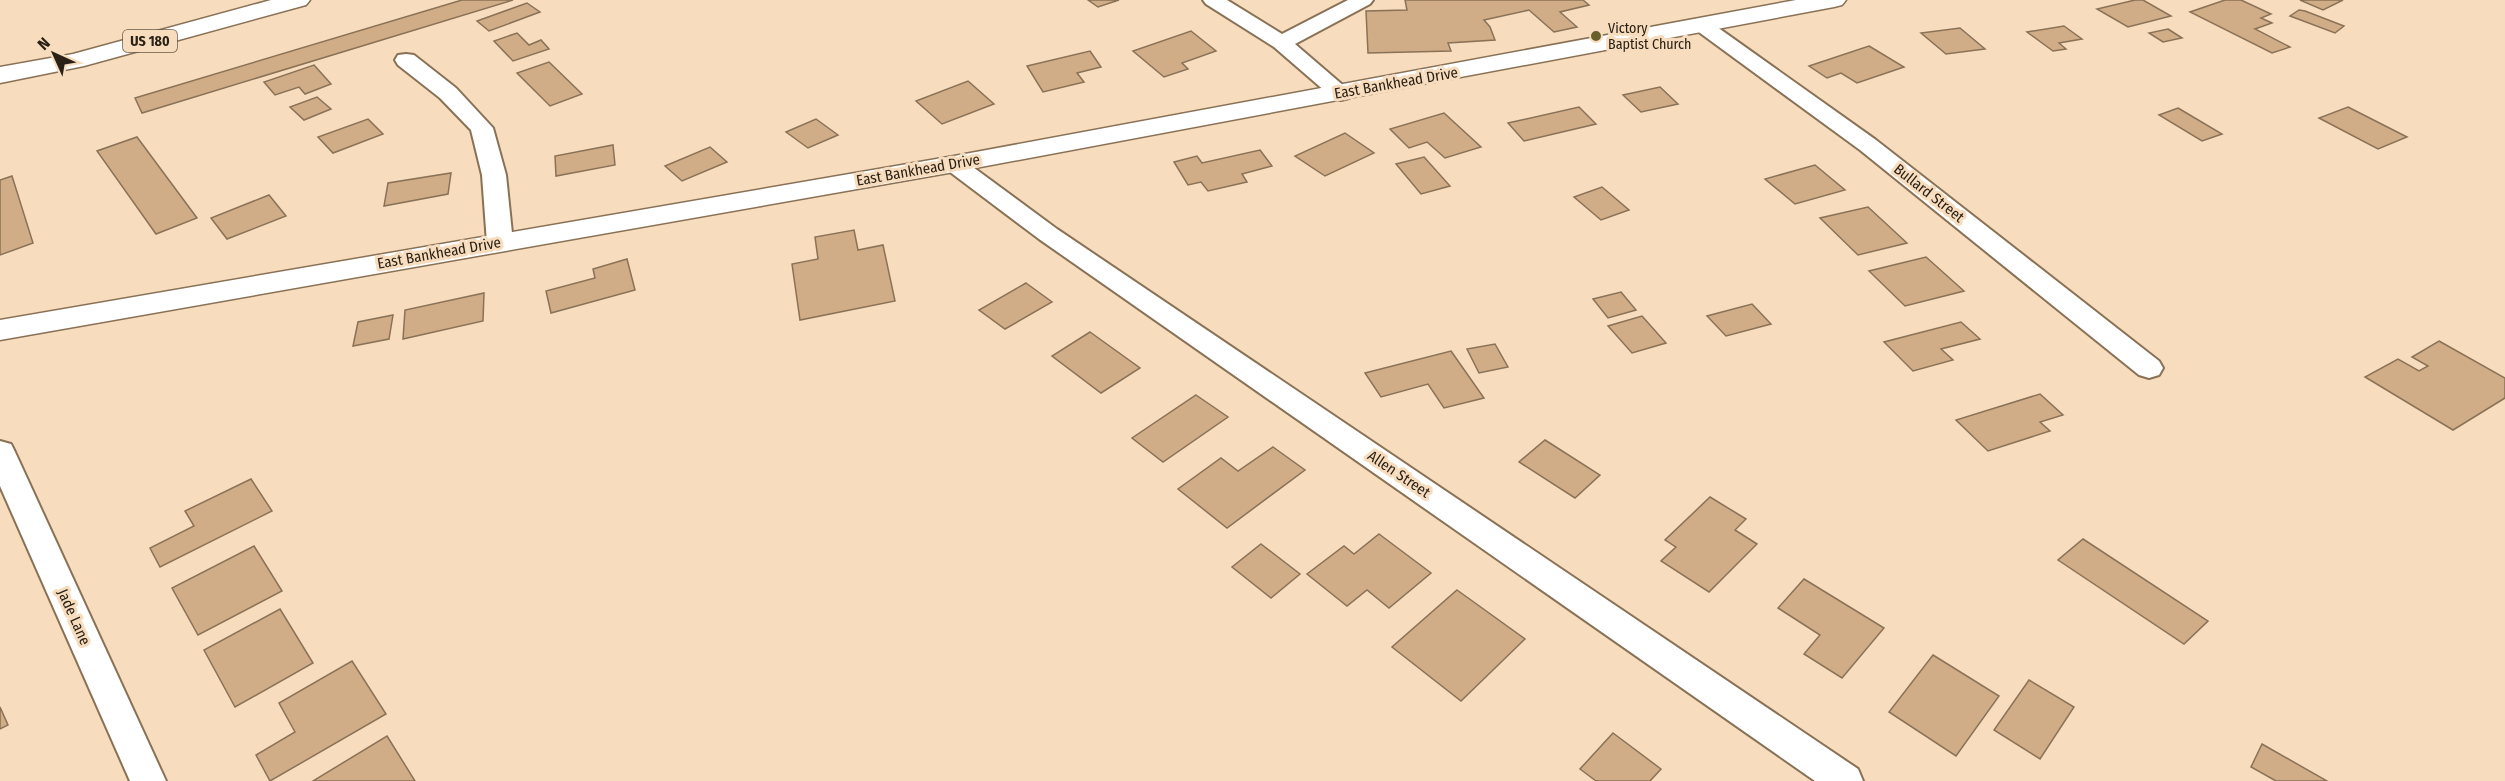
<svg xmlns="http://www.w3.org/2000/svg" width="2505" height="781" viewBox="0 0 2505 781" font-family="'Fira Sans Condensed',sans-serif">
  <rect width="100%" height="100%" fill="#f7dcbe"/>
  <g fill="#d0ad87" stroke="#8a7257" stroke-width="1.5">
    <path d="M462,0H513L142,113L135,98Z"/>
    <path d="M1088,0H1119L1098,7Z"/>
    <path d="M1405,0H1583L1589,5L1560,12L1577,27L1554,32L1529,10L1484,20L1490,27L1495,40L1448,43L1451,51L1368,53L1366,11L1407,10Z"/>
    <path d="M2135,0H2143L2171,16L2128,27L2097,9Z"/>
    <path d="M2225,0H2241L2271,14L2261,18L2272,23L2255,29L2290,47L2272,53L2190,12Z"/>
    <path d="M2300,0H2343L2323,10Z"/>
    <path d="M527,3L540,12L489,31L477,21Z"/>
    <path d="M2299,10L2305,11L2344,26L2335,33L2290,16Z"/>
    <path d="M2064,26L2082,39L2059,43L2066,49L2053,51L2027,32Z"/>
    <path d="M1960,28L1985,49L1946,54L1921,33Z"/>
    <path d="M2168,29L2182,38L2163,42L2149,33Z"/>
    <path d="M1191,31L1216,51L1182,63L1188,69L1164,77L1133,51Z"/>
    <path d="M517,33L529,45L541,40L549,49L513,61L494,41Z"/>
    <path d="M1869,46L1904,67L1857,83L1841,73L1827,78L1809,66Z"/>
    <path d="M1090,51L1101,67L1077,73L1084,82L1043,92L1027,66Z"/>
    <path d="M549,62L582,94L550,106L517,73Z"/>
    <path d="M314,65L331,84L305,94L299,87L275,95L264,82Z"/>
    <path d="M968,81L994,104L942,124L916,101Z"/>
    <path d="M1660,87L1678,104L1641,112L1623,95Z"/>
    <path d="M317,97L331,109L304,120L290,107Z"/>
    <path d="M1579,107L1596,124L1524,141L1508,123Z"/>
    <path d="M2348,107L2407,137L2378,149L2319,118Z"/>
    <path d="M2178,108L2222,134L2202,141L2159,115Z"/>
    <path d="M1444,113L1481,147L1445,158L1427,142L1409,148L1390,129Z"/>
    <path d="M368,119L383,134L333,153L318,137Z"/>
    <path d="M816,119L838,135L808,148L786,132Z"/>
    <path d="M1345,133L1374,153L1325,176L1295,156Z"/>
    <path d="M137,137L197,218L156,234L97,151Z"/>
    <path d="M613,145L615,165L556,176L555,156Z"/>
    <path d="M710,147L727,162L682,181L665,166Z"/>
    <path d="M1260,150L1272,166L1242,174L1247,182L1208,191L1201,182L1188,185L1174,162L1197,156L1202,163Z"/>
    <path d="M1424,157L1450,186L1421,194L1396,164Z"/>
    <path d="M1815,165L1845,190L1795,204L1765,179Z"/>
    <path d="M451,173L448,194L384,206L388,183Z"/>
    <path d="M12,176L33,243L0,255V180Z"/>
    <path d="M1602,187L1629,210L1601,220L1574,197Z"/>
    <path d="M269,195L286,216L227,239L211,218Z"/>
    <path d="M1868,207L1907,243L1858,255L1820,218Z"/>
    <path d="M854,230L858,250L883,245L895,301L800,320L792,264L818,259L815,237Z"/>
    <path d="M1926,257L1964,291L1905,306L1869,271Z"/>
    <path d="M627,259L635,290L551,313L546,291L595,278L593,269Z"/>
    <path d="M1026,283L1052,302L1005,329L979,310Z"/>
    <path d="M1621,292L1636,310L1608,318L1593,299Z"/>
    <path d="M484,293L483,321L403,339L405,310Z"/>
    <path d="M1752,304L1771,324L1726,336L1707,316Z"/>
    <path d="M393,315L389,339L353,346L358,322Z"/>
    <path d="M1642,316L1666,343L1632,353L1608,326Z"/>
    <path d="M1961,322L1980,339L1941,349L1953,360L1913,371L1884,342Z"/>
    <path d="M1090,332L1140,368L1101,393L1052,356Z"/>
    <path d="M2439,341L2505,378V398L2453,430L2365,377L2398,359L2419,371L2428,366L2412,357Z"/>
    <path d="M1495,344L1508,367L1479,373L1467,349Z"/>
    <path d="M1451,351L1484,398L1444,408L1428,384L1381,397L1365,373Z"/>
    <path d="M2040,394L2063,415L2040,422L2050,431L1988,451L1956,420Z"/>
    <path d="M1196,395L1228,417L1163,462L1132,438Z"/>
    <path d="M1545,440L1600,475L1575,498L1519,462Z"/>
    <path d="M1273,447L1305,470L1227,528L1178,489L1221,458L1238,471Z"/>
    <path d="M251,479L272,511L160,567L150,548L194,526L185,511Z"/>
    <path d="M1710,497L1746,519L1735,530L1757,544L1709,592L1661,561L1676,547L1665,540Z"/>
    <path d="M1379,534L1431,573L1389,608L1367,590L1347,606L1307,574L1344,546L1354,554Z"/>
    <path d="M2083,539L2208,621L2184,644L2058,560Z"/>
    <path d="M1261,544L1300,574L1271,598L1232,567Z"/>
    <path d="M254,546L282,591L198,635L172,588Z"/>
    <path d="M1804,579L1884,628L1842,678L1804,654L1820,635L1778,608Z"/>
    <path d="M1457,590L1525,639L1461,701L1392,647Z"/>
    <path d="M280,609L313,663L235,707L204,650Z"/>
    <path d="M1933,655L1999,696L1956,756L1889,712Z"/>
    <path d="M352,661L386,714L270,781L256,755L295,732L279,703Z"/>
    <path d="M2029,680L2074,707L2040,759L1994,730Z"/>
    <path d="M0,707L8,725L0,729Z"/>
    <path d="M1613,733L1661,769L1650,781H1596L1580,769Z"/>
    <path d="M387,736L415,781H313Z"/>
    <path d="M2262,744L2327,781H2276L2251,767Z"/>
  </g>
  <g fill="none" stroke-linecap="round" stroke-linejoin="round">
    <g stroke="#897156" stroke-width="4">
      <g id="street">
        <path d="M1203,0H1227L1282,34L1348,0H1373L1370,4L1295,44L1352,93L1349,98L1341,100L1333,98L1274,47L1206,4Z"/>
        <path d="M1703,20L1710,22L1876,140L2159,361L2163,368L2159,375L2149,378L2139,375L1860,150L1696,30L1693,26L1696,22Z"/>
        <path d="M406,54L414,55L456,88L493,128L506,175L513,243L509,249L500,251L491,249L487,243L482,175L471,130L440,98L398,65L395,60L398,55Z"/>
        <path d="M954,157L962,159L1057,229L1858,769L1863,781H1815L1039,239L946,169L942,164L946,159Z"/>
        <path d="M0,441L11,444L15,452L166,781H130L0,486Z"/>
      </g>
    </g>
    <g stroke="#897156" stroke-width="3">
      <path id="secondary" d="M1796,0H1846L1842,5L1834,7L954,172L0,340V320L954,156Z"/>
    </g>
    <g stroke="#897156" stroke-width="3">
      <path id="primary" d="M271,0H310L306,5L84,66L0,83V67L73,54Z"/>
    </g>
    <use href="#street" fill="#fff" fill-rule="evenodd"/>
    <use href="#secondary" fill="#fff" fill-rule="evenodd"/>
    <use href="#primary" fill="#fff" fill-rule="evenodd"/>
  </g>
  <circle fill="#685f2b" stroke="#f7dcbe" stroke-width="2" cx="1596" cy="36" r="6"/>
  <g text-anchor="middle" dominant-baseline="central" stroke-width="6" stroke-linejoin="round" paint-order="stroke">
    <g font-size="14" fill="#2a2116" stroke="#f7dcbe" text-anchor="start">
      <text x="1608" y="28">Victory<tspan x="1608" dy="16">Baptist Church</tspan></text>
    </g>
    <rect fill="#f7dcbe" stroke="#685948" stroke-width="1.5" x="123" y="30" width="54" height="22" rx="4.5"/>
    <g font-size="14" font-weight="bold" fill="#2a2116">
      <text x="150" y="41">US 180</text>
    </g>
    <g font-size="15" fill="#2a2116" stroke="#f7dcbe">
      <text transform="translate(1396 83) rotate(-10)">East Bankhead Drive</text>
      <text transform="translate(918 170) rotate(-10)">East Bankhead Drive</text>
      <text transform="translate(1929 193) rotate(38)">Bullard Street</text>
      <text transform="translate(439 253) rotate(-10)">East Bankhead Drive</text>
      <text transform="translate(1399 474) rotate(34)">Allen Street</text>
      <text transform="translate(74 617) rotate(66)">Jade Lane</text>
    </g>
  </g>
  <g transform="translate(54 54) rotate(315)" stroke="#f7dcbe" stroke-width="4.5" paint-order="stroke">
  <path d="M0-4.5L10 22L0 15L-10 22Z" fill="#2a2116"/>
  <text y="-9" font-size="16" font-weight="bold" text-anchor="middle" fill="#2a2116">N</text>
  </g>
</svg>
